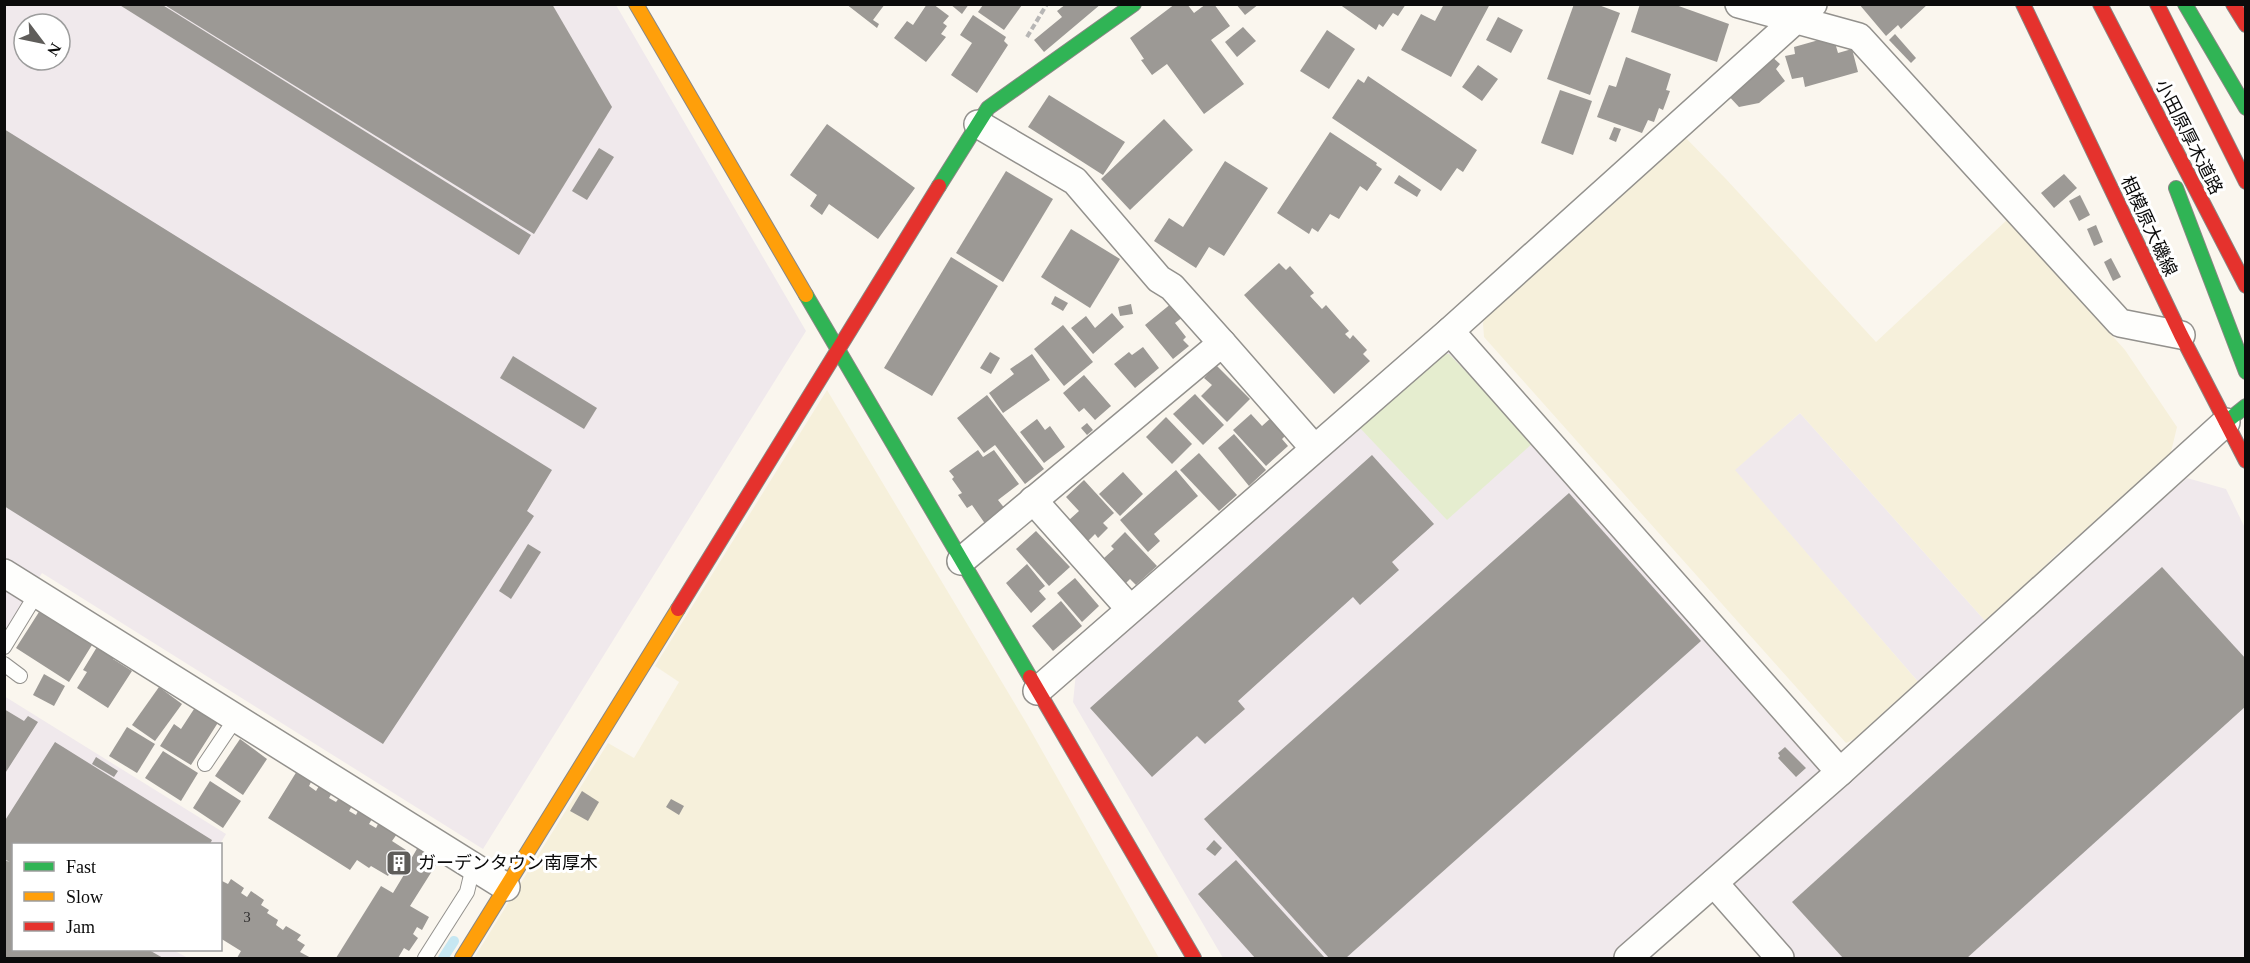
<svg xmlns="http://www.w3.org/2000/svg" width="2250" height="963" viewBox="0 0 2250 963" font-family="'Times New Roman','Noto Sans JP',serif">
  <rect width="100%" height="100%" fill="#faf6ee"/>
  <g fill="#f0e9ec" fill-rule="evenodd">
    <path d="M5,5H616L806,331L483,849L42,573L5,633ZM24,24H60V60H24Z"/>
    <path d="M1438,349L1455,351L1842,783L2187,478L2226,489L2245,528V958H1791L1715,872L1617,958H1223L1073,702L1076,673Z"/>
    <path d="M1800,413L1987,623L1920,684L1734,470Z"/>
    <path d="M4,696L226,834L220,844H14V950H173L188,958H5Z"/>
  </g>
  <g fill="#f6f0db">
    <path d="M1680,132L1726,179L1876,342L2008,219L2125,350L2177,427L2170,456L2134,490L2059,552L1987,623L1800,413L1735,470L1920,684L1861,736L1846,743L1484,337L1483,323L1488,312Z"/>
    <path d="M827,390L1027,724L1159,958H474L608,743L634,758L679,682L655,666Z"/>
  </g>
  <path fill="#e5edcf" d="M1441,354H1449L1534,442L1447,520L1360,428Z"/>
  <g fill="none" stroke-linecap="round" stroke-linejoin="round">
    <path stroke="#c6e7f2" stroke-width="10" d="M443,958L454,941"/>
  </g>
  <g fill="#9c9995">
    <path d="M118,4H161L531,235L519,255Z"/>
    <path d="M163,4H552L612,107L534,234Z"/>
    <path d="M846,4H885L873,20L879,24L877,28Z"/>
    <path d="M927,4H933L949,16L943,23L947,26L941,34L946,37L926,62L894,38L907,21L913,25Z"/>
    <path d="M950,4H969L962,14Z"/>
    <path d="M1066,4H1101L1044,52L1034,40L1062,17L1057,11Z"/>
    <path d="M1175,4H1187L1194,13L1206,4H1214L1230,26L1211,40L1244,84L1204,114L1167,64L1152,75L1141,60L1144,59L1130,38Z"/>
    <path d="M1236,4H1259L1245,15Z"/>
    <path d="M1339,4H1406L1398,16L1393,13L1383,27L1379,24L1376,30Z"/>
    <path d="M1444,4H1490L1451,77L1401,50L1421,14L1435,21Z"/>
    <path d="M1574,4H1596L1620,13L1590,95L1547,79Z"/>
    <path d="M1640,4H1673L1729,24L1717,62L1631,32Z"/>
    <path d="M1859,4H1928L1901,29L1898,25L1886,36Z"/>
    <path d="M983,5H1022L1004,30L978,12Z"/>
    <path d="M973,15L1006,37L1004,41L1008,45L977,93L951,75L972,43L960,35Z"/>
    <path d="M1498,17L1523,30L1511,53L1486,40Z"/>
    <path d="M1243,27L1256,41L1237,57L1225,42Z"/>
    <path d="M1327,30L1355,49L1329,89L1300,71Z"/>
    <path d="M1895,34L1916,58L1911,63L1889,40Z"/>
    <path d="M1833,36L1838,53L1852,49L1858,72L1805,87L1803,77L1792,79L1785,56L1795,54L1794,47Z"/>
    <path d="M1770,55L1780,64L1776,69L1785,81L1759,103L1739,107L1725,92Z"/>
    <path d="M1626,57L1671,74L1666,90L1670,91L1663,110L1659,108L1654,122L1648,120L1642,133L1597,117L1609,85L1616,87Z"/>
    <path d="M1478,65L1498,79L1482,101L1462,87Z"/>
    <path d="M1368,76L1477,150L1463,172L1457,168L1441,191L1332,118L1358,79L1364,83Z"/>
    <path d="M1560,90L1592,101L1573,155L1541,143Z"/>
    <path d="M1049,95L1125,142L1103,175L1028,127Z"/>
    <path d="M1164,119L1193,150L1130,210L1101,179Z"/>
    <path d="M827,124L915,188L878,239L829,204L822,215L810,206L817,195L790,175Z"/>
    <path d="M1614,127L1621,129L1616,142L1609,139Z"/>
    <path d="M4,129L552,470L527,511L534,516L383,744L4,506Z"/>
    <path d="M1330,132L1377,163L1376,165L1382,169L1367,191L1360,186L1339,219L1330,214L1318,232L1312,228L1309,234L1277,213Z"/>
    <path d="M599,148L614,157L587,200L572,191Z"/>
    <path d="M1225,161L1268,188L1224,256L1209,247L1196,268L1154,241L1169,218L1183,227Z"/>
    <path d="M1006,171L1053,199L1003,282L956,253Z"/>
    <path d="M2064,174L2077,188L2054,208L2041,193Z"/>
    <path d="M1399,175L1421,190L1417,197L1394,183Z"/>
    <path d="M2080,195L2090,215L2079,221L2069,201Z"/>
    <path d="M2096,225L2103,242L2094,246L2087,229Z"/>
    <path d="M1071,229L1120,259L1090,308L1041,277Z"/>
    <path d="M951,257L998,286L932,396L884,368Z"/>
    <path d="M2111,258L2121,277L2113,281L2104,262Z"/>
    <path d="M1279,263L1286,270L1290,266L1314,293L1310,296L1322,309L1326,305L1349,331L1345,334L1350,339L1353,335L1367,350L1363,354L1370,361L1334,394L1244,295Z"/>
    <path d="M1055,296L1068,303L1063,311L1051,304Z"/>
    <path d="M1172,303L1183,317L1175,323L1186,337L1183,340L1189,346L1173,359L1145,325Z"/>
    <path d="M1131,304L1133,314L1120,316L1118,307Z"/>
    <path d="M1112,313L1124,327L1093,354L1071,328L1086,316L1095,328Z"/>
    <path d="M1063,325L1093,362L1064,386L1034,349Z"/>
    <path d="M1143,347L1159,368L1135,388L1114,364L1129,352L1132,355Z"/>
    <path d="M990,352L1000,358L991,374L980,368Z"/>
    <path d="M1032,354L1050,380L1003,413L989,393L1014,374L1010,369Z"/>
    <path d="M513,356L597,408L584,429L500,378Z"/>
    <path d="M1216,365L1250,399L1227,422L1201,396L1212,385L1204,378Z"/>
    <path d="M1084,375L1111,406L1095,420L1084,408L1079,412L1063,393Z"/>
    <path d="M1195,394L1224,425L1203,445L1173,414Z"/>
    <path d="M987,395L1044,469L1025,484L995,445L984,453L957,418Z"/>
    <path d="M1251,414L1262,426L1272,417L1288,433L1282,439L1288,446L1266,466L1233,430Z"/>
    <path d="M1166,417L1192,444L1172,464L1146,437Z"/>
    <path d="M1037,419L1045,430L1050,426L1065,447L1044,463L1020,432Z"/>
    <path d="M1087,423L1093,430L1087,435L1081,428Z"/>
    <path d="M1234,434L1266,470L1249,486L1218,448Z"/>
    <path d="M978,450L983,457L994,450L1019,484L998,500L1006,510L986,525L972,505L967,508L958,495L962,493L952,479L954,477L949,471Z"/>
    <path d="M1199,453L1237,495L1219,511L1180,470Z"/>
    <path d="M1372,455L1434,524L1392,562L1399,570L1360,605L1353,597L1238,701L1245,709L1205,744L1197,736L1152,777L1090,708Z"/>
    <path d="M1176,470L1198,496L1154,534L1160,541L1148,552L1120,520Z"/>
    <path d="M1123,472L1143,494L1120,516L1099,494Z"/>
    <path d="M1084,480L1114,513L1103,523L1108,528L1098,538L1095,534L1088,541L1069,520L1079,511L1066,497Z"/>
    <path d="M1569,493L1701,641L1346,958H1329L1204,819Z"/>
    <path d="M1036,531L1070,567L1049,586L1016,549Z"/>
    <path d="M1125,532L1157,566L1136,585L1130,579L1126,583L1104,558L1114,549L1111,546Z"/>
    <path d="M528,544L541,552L511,599L499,591Z"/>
    <path d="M1027,564L1045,586L1039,591L1046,599L1031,613L1006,583Z"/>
    <path d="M2162,567L2246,659V706L1967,958H1843L1792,902Z"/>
    <path d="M1075,578L1099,606L1082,622L1057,593Z"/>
    <path d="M1061,601L1082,626L1053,651L1032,626Z"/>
    <path d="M39,612L60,625L63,621L74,628L71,632L92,645L69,682L16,648Z"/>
    <path d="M100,642L117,652L113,659L132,671L108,708L77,688L87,672L83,670Z"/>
    <path d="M44,674L65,686L54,706L33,695Z"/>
    <path d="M159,687L182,704L155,741L132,725Z"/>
    <path d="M196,706L219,721L191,765L160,746L174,724L181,729Z"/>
    <path d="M4,709L24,721L28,716L38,722L4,775Z"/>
    <path d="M127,727L155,744L137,773L109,756Z"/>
    <path d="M240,739L267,759L243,795L215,776Z"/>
    <path d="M55,742L212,840L210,844H14V950H149L163,958H4V860L10,862L4,859V822Z"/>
    <path d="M1785,747L1806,768L1796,777L1778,758L1780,756L1778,753Z"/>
    <path d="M163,751L198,773L181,801L145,778Z"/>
    <path d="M96,757L118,771L114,777L92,764Z"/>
    <path d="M297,771L312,780L309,786L316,791L319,786L332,793L329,798L336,802L339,798L352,806L349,811L356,815L358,811L372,819L369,824L376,828L379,822L397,834L392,841L406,850L403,854L411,859L418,847L439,860L410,906L429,917L422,930L417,927L413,934L418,938L409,951L404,948L398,958H336L381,886L393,893L405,873L394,866L388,876L371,866L369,868L357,860L350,870L268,818Z"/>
    <path d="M210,781L241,801L223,828L193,808Z"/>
    <path d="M582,791L599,802L588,821L570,811Z"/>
    <path d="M671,799L684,806L679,815L666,807Z"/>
    <path d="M1214,840L1222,848L1215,856L1206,849Z"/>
    <path d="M1236,860L1325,958H1255L1198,894Z"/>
    <path d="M231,879L244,888L241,893L247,897L251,891L264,900L261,905L269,910L267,913L278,920L276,925L283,930L286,926L301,935L297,940L305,945L300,952L311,958H237L241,951L220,938V880L228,884Z"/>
  </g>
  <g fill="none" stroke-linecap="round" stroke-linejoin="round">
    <g stroke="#93918d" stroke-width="16">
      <g id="lane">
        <path d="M4,647L37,593"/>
        <path d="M4,664L20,676"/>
        <path d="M205,764L236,718"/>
        <path d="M425,958L467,892L473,867"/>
      </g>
    </g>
    <g stroke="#93918d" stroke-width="30">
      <g id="street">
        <path d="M1739,4L1859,37L2120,323L2181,335"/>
        <path d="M978,124L1075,181L1159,279L1172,287L1222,343"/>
        <path d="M1450,331L1840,772"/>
        <path d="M1033,500L1130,609"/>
        <path d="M961,561L1222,343L1314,448"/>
        <path d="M4,573L506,887"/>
        <path d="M1037,691L1450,331L1813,4"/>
        <path d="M1714,883L1780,958"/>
        <path d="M1628,958L1840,772L2226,422"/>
      </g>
    </g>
    <g stroke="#898784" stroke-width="16">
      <g id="fast">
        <path d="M2185,4L2246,108"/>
        <path d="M939,186L988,108L1134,4"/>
        <path d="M2176,188L2246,372"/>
        <path d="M806,295L1030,677"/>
        <path d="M2226,422L2246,406"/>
      </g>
    </g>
    <g stroke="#898784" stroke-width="16">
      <g id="slow">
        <path d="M636,4L806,295"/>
        <path d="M462,958L678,609"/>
      </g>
    </g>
    <g stroke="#898784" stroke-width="16">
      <g id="jam">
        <path d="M2023,4L2181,335L2246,461"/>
        <path d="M2100,4L2246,286"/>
        <path d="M2157,4L2246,182"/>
        <path d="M2233,4L2246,25"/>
        <path d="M678,609L939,186"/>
        <path d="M1030,677L1194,958"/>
      </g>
    </g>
    <path stroke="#b7b6b5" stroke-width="4" stroke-dasharray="6 3" stroke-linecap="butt" d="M1027,37L1047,4"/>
    <use href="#lane" stroke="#fefefc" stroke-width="14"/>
    <use href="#street" stroke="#fefefc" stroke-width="27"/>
    <use href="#fast" stroke="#30b455" stroke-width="14"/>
    <use href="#slow" stroke="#ff9f0a" stroke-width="14"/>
    <use href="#jam" stroke="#e5322d" stroke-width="14"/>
  </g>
  <defs>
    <g id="building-square" transform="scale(1.35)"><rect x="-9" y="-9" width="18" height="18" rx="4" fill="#5f5d5a" stroke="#fff"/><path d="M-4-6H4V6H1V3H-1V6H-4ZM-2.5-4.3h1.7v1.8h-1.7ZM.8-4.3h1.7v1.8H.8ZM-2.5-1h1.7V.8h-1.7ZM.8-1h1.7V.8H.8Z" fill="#fff"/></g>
  </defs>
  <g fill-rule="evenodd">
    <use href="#building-square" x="399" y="863"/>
  </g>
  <g text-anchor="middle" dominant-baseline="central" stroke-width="6" stroke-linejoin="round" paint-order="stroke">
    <g font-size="15" fill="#2f2e2e">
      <text x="247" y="917">3</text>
    </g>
    <g font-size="18" fill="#0b0b0b" stroke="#fff">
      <text transform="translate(2189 137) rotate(63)">小田原厚木道路</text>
      <text transform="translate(2149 226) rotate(65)">相模原大磯線</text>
    </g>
    <g font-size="18" fill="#0b0b0b" stroke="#fff" text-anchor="start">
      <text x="418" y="863">ガーデンタウン南厚木</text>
    </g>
  </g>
  <rect width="2250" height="963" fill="none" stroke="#0b0b0b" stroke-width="12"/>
  <rect x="12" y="843" width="210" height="108" fill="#ffffff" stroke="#9d9d9d" stroke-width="1.5"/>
  <rect x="24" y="862" width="30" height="9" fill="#30b455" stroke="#9d9d9d" stroke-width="1.5"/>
  <text x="66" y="873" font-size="18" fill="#0b0b0b">Fast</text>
  <rect x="24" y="892" width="30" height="9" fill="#ff9f0a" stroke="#9d9d9d" stroke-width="1.5"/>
  <text x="66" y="903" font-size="18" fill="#0b0b0b">Slow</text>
  <rect x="24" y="922" width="30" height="9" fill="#e5322d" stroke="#9d9d9d" stroke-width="1.5"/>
  <text x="66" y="933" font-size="18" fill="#0b0b0b">Jam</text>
  <g transform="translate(42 42) rotate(122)"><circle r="28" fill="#ffffff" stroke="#9d9d9d" stroke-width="1.5"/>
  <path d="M0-4.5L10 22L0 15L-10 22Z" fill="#5f5d5a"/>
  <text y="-9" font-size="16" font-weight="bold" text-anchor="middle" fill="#0b0b0b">N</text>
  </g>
</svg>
